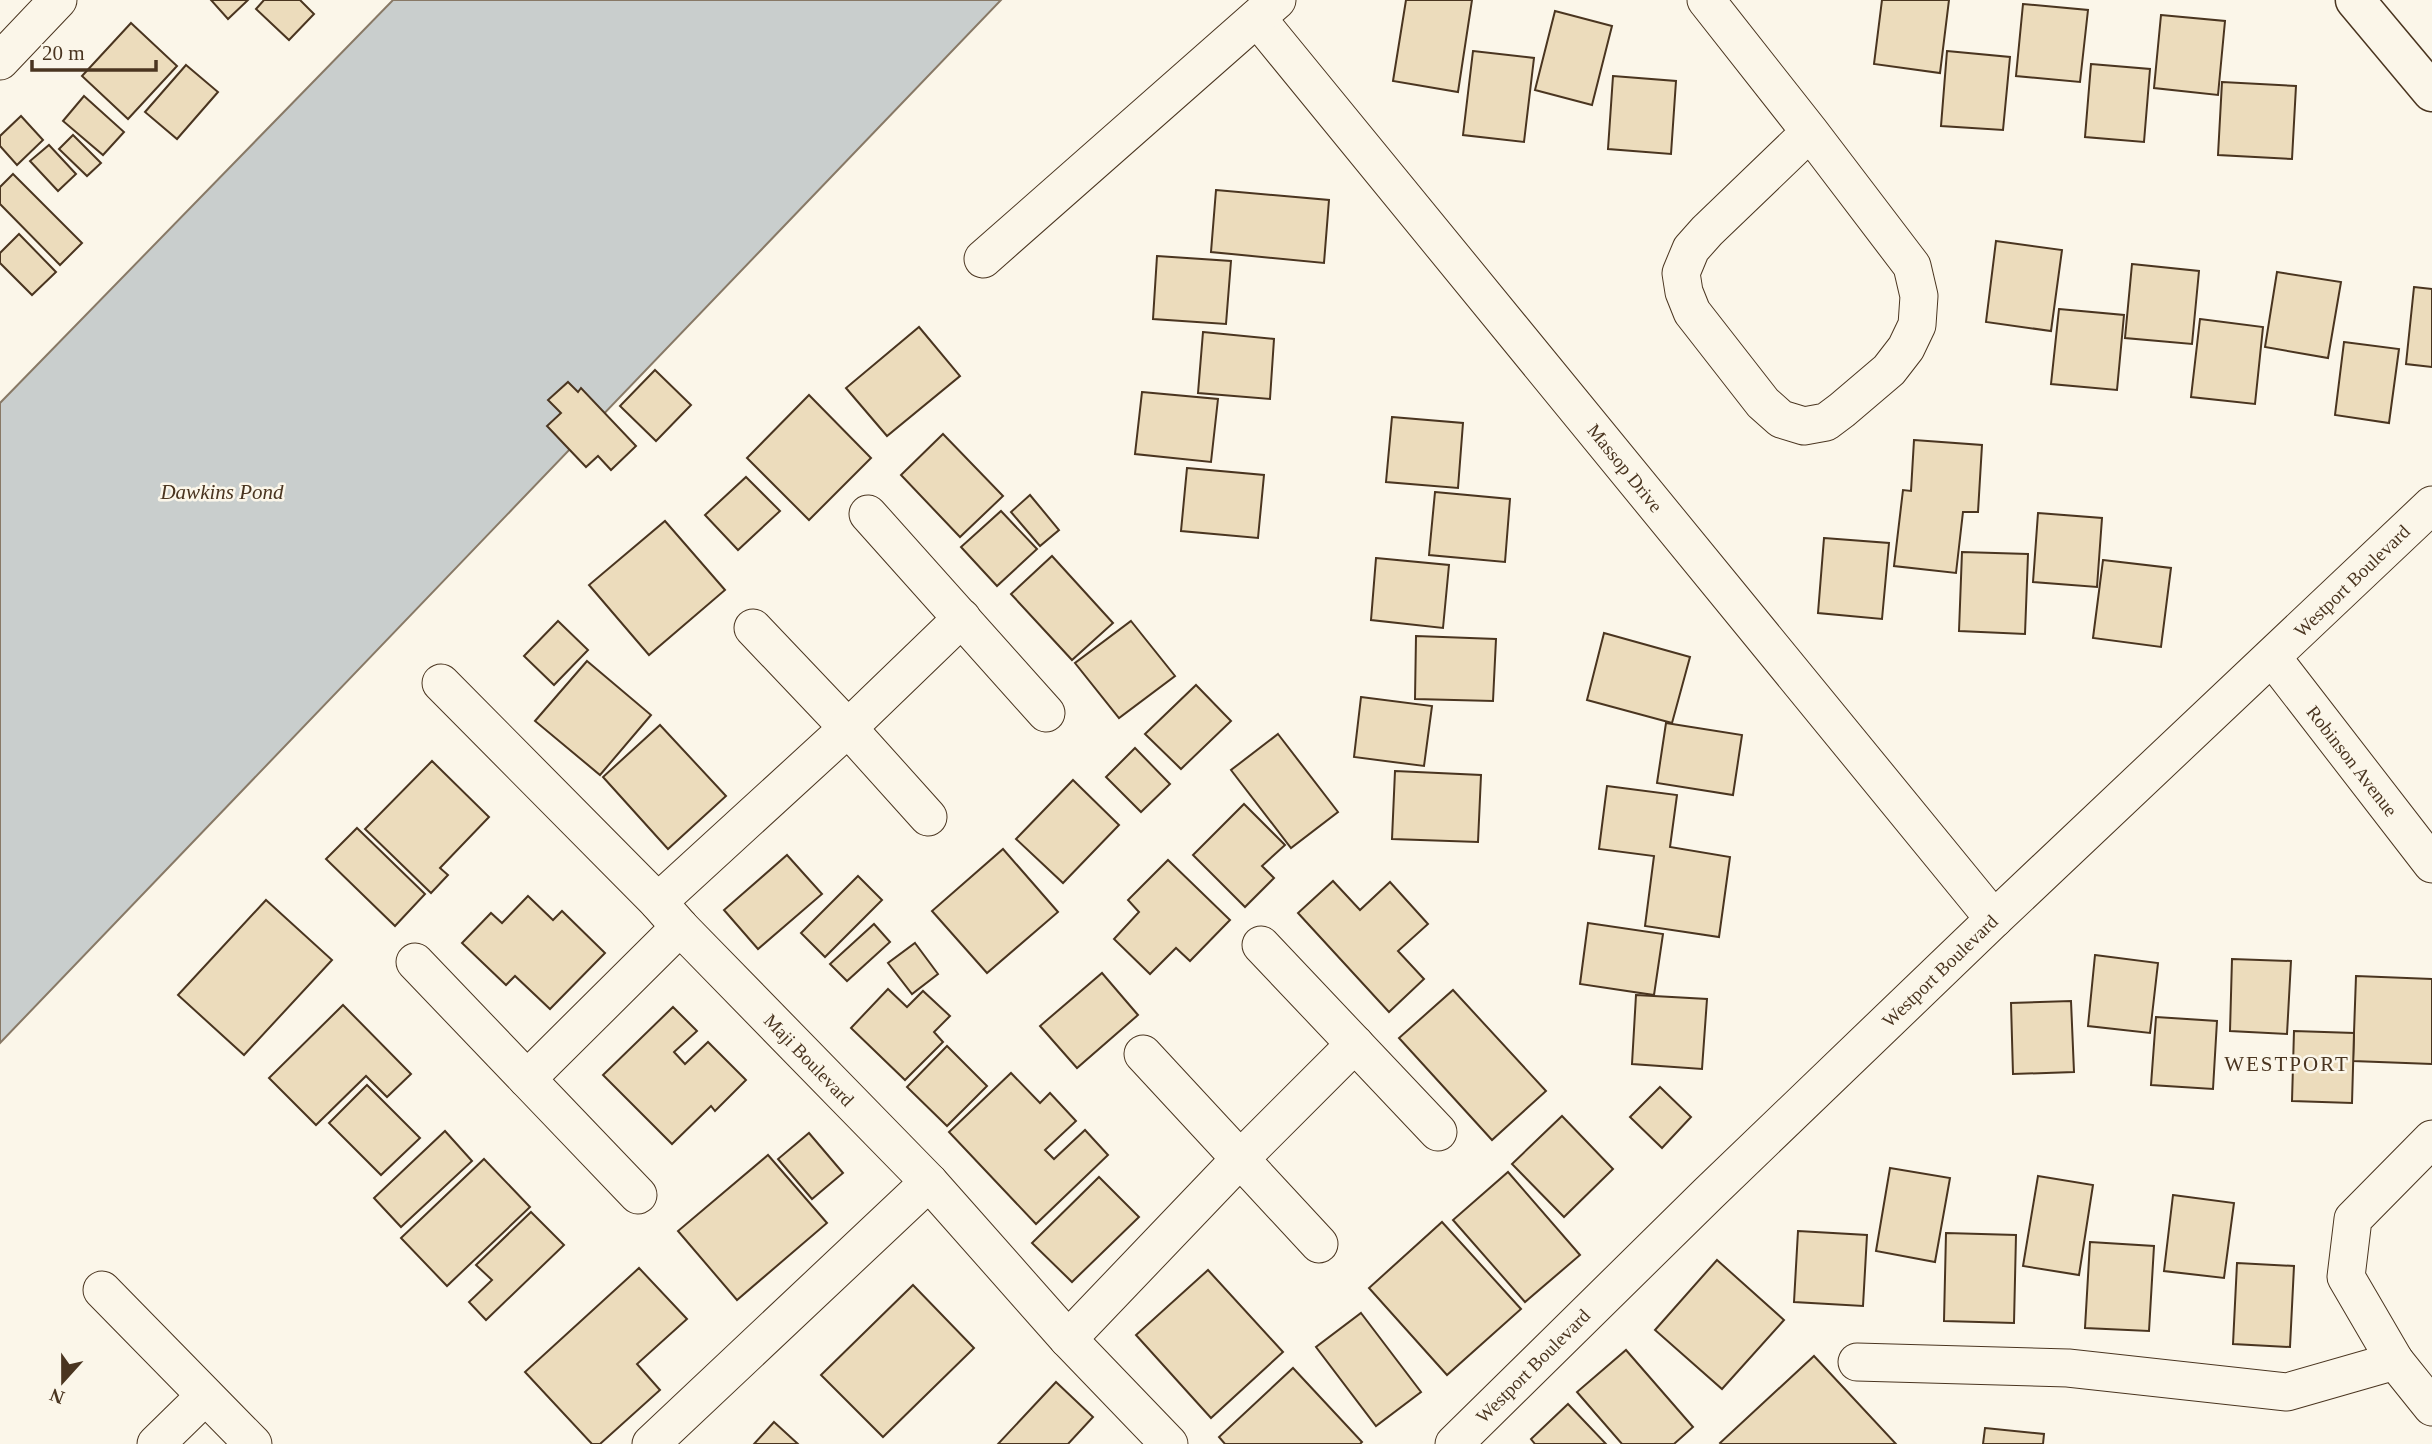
<svg xmlns="http://www.w3.org/2000/svg" width="2432" height="1444" viewBox="0 0 2432 1444" font-family="Georgia,serif">
  <rect width="100%" height="100%" fill="#fbf6e9"/>
  <path fill="#c9cecd" stroke="#887966" stroke-width="2" d="M393,0H1001L0,1043V403Z"/>
  <g fill="#ecdcbc" stroke="#4a3520" stroke-width="2">
    <path d="M211,0H248L228,19Z"/>
    <path d="M264,0H300L314,14L289,40L256,9Z"/>
    <path d="M1406,0H1472L1458,92L1393,81Z"/>
    <path d="M1882,0H1949L1940,73L1874,64Z"/>
    <path d="M2023,4L2088,10L2080,82L2016,76Z"/>
    <path d="M1555,11L1612,26L1592,105L1535,90Z"/>
    <path d="M2161,15L2225,21L2218,95L2154,88Z"/>
    <path d="M131,23L177,66L128,119L82,76Z"/>
    <path d="M1473,51L1534,58L1524,142L1463,135Z"/>
    <path d="M1947,51L2010,57L2003,130L1941,126Z"/>
    <path d="M2091,64L2150,69L2144,142L2085,137Z"/>
    <path d="M186,65L218,92L177,139L145,112Z"/>
    <path d="M1613,76L1676,81L1671,154L1608,149Z"/>
    <path d="M2222,82L2296,86L2292,159L2218,155Z"/>
    <path d="M84,96L124,132L103,155L63,121Z"/>
    <path d="M21,116L43,140L17,165L0,146V136Z"/>
    <path d="M73,135L101,163L87,176L59,149Z"/>
    <path d="M49,145L76,174L58,191L30,161Z"/>
    <path d="M13,174L82,243L60,265L0,204V187Z"/>
    <path d="M1216,190L1329,200L1324,263L1211,252Z"/>
    <path d="M19,234L56,272L32,295L0,263V253Z"/>
    <path d="M1996,241L2062,250L2051,331L1986,322Z"/>
    <path d="M1157,256L1231,261L1226,324L1153,319Z"/>
    <path d="M2132,264L2199,271L2192,344L2125,338Z"/>
    <path d="M2277,272L2341,282L2328,358L2265,347Z"/>
    <path d="M2414,287L2432,289V367L2406,364Z"/>
    <path d="M2059,309L2124,315L2117,390L2051,384Z"/>
    <path d="M2200,319L2263,327L2255,404L2191,397Z"/>
    <path d="M919,327L960,376L887,436L846,388Z"/>
    <path d="M1203,332L1274,339L1270,399L1198,393Z"/>
    <path d="M2344,342L2399,349L2389,423L2335,415Z"/>
    <path d="M655,370L691,405L656,441L620,406Z"/>
    <path d="M568,382L578,392L581,388L636,446L611,470L598,456L586,467L547,426L561,413L548,400Z"/>
    <path d="M1142,392L1218,399L1211,462L1135,454Z"/>
    <path d="M809,395L871,458L809,520L747,458Z"/>
    <path d="M1392,417L1463,423L1458,488L1386,482Z"/>
    <path d="M943,434L1003,496L960,537L901,475Z"/>
    <path d="M1914,440L1982,445L1978,512H1963L1956,573L1894,566L1903,490L1911,491Z"/>
    <path d="M1187,468L1264,475L1258,538L1181,531Z"/>
    <path d="M746,477L780,511L738,550L705,515Z"/>
    <path d="M1435,492L1510,499L1505,562L1429,555Z"/>
    <path d="M1030,495L1059,530L1040,546L1011,512Z"/>
    <path d="M1001,511L1037,549L997,586L961,547Z"/>
    <path d="M2038,513L2102,518L2097,587L2033,582Z"/>
    <path d="M665,521L725,590L649,655L589,585Z"/>
    <path d="M1824,538L1889,543L1882,619L1818,613Z"/>
    <path d="M1962,552L2028,554L2025,634L1959,631Z"/>
    <path d="M1052,556L1113,623L1072,660L1011,594Z"/>
    <path d="M1376,558L1449,565L1443,628L1371,620Z"/>
    <path d="M2103,560L2171,568L2161,647L2093,638Z"/>
    <path d="M558,621L588,650L554,685L524,656Z"/>
    <path d="M1131,621L1175,676L1119,718L1075,663Z"/>
    <path d="M1604,633L1690,657L1672,723L1587,700Z"/>
    <path d="M1416,636L1496,639L1493,701L1415,699Z"/>
    <path d="M587,661L651,715L600,775L535,721Z"/>
    <path d="M1196,685L1231,721L1181,769L1145,734Z"/>
    <path d="M1361,697L1432,706L1424,766L1354,757Z"/>
    <path d="M1666,723L1742,735L1733,795L1657,783Z"/>
    <path d="M660,725L726,796L668,849L603,777Z"/>
    <path d="M1278,734L1338,812L1291,848L1231,770Z"/>
    <path d="M1135,748L1170,784L1141,812L1106,777Z"/>
    <path d="M432,761L489,817L440,868L448,875L431,893L365,829Z"/>
    <path d="M1395,771L1481,775L1478,842L1392,839Z"/>
    <path d="M1073,780L1119,825L1063,883L1016,839Z"/>
    <path d="M1607,786L1677,795L1670,847L1730,857L1719,937L1645,926L1654,856L1599,849Z"/>
    <path d="M1244,804L1285,845L1262,866L1274,878L1245,907L1193,855Z"/>
    <path d="M357,828L425,894L395,926L326,859Z"/>
    <path d="M1003,849L1058,912L987,973L932,911Z"/>
    <path d="M787,855L822,894L758,949L724,910Z"/>
    <path d="M1168,860L1230,920L1190,961L1176,948L1150,974L1114,939L1139,912L1128,900Z"/>
    <path d="M858,876L882,900L825,957L801,933Z"/>
    <path d="M1333,881L1360,910L1390,882L1428,924L1398,951L1424,979L1389,1012L1298,913Z"/>
    <path d="M528,896L553,920L562,911L605,953L550,1009L515,976L506,985L462,943L491,913L502,923Z"/>
    <path d="M266,900L332,960L244,1055L178,995Z"/>
    <path d="M1588,923L1663,934L1654,995L1580,984Z"/>
    <path d="M874,924L890,942L847,981L830,964Z"/>
    <path d="M915,943L938,974L912,994L888,963Z"/>
    <path d="M2095,955L2158,963L2150,1033L2088,1026Z"/>
    <path d="M2232,959L2291,961L2287,1034L2230,1031Z"/>
    <path d="M1102,973L1138,1015L1077,1068L1040,1026Z"/>
    <path d="M2356,976L2432,979V1064L2353,1061Z"/>
    <path d="M888,989L907,1007L923,991L950,1016L934,1032L943,1042L905,1080L851,1028Z"/>
    <path d="M1453,990L1546,1091L1492,1140L1399,1038Z"/>
    <path d="M1636,995L1707,999L1702,1069L1632,1064Z"/>
    <path d="M2071,1001L2074,1072L2013,1074L2011,1003Z"/>
    <path d="M343,1005L411,1074L387,1097L366,1076L316,1125L269,1078Z"/>
    <path d="M673,1007L697,1031L674,1052L685,1064L708,1042L746,1080L715,1111L711,1106L672,1144L603,1075Z"/>
    <path d="M2156,1017L2217,1021L2213,1089L2151,1085Z"/>
    <path d="M2294,1031L2354,1033L2352,1103L2292,1101Z"/>
    <path d="M947,1046L987,1086L947,1126L907,1087Z"/>
    <path d="M1011,1073L1040,1103L1050,1093L1076,1121L1045,1150L1054,1159L1085,1130L1108,1155L1036,1224L949,1132Z"/>
    <path d="M367,1085L420,1138L381,1175L329,1123Z"/>
    <path d="M1660,1087L1691,1117L1662,1148L1630,1117Z"/>
    <path d="M1562,1116L1613,1169L1564,1217L1512,1164Z"/>
    <path d="M445,1131L472,1161L401,1227L374,1198Z"/>
    <path d="M809,1133L843,1173L812,1199L778,1159Z"/>
    <path d="M768,1155L827,1223L737,1300L678,1231Z"/>
    <path d="M484,1159L530,1207L447,1286L401,1238Z"/>
    <path d="M1890,1168L1950,1178L1935,1262L1876,1251Z"/>
    <path d="M1508,1172L1580,1255L1525,1302L1453,1220Z"/>
    <path d="M2038,1176L2093,1185L2079,1275L2023,1266Z"/>
    <path d="M1099,1177L1139,1217L1072,1282L1032,1243Z"/>
    <path d="M2173,1195L2234,1203L2224,1278L2164,1271Z"/>
    <path d="M531,1212L564,1245L486,1320L469,1302L492,1280L476,1265Z"/>
    <path d="M1442,1222L1521,1309L1447,1375L1369,1288Z"/>
    <path d="M1798,1231L1867,1235L1863,1306L1794,1302Z"/>
    <path d="M1946,1233L2016,1235L2014,1323L1944,1321Z"/>
    <path d="M2090,1242L2154,1246L2149,1331L2085,1328Z"/>
    <path d="M1717,1260L1784,1320L1722,1389L1655,1330Z"/>
    <path d="M2237,1263L2294,1266L2290,1347L2233,1344Z"/>
    <path d="M639,1268L687,1319L637,1364L660,1390L600,1444H592L525,1372Z"/>
    <path d="M1208,1270L1283,1352L1211,1418L1136,1335Z"/>
    <path d="M913,1285L974,1348L883,1437L821,1375Z"/>
    <path d="M1361,1313L1421,1392L1376,1426L1316,1347Z"/>
    <path d="M1626,1350L1693,1427L1674,1444H1622L1577,1392Z"/>
    <path d="M1814,1356L1896,1444H1721L1720,1443Z"/>
    <path d="M1293,1368L1362,1442L1360,1444H1225L1219,1437Z"/>
    <path d="M1056,1382L1093,1417L1068,1444H998Z"/>
    <path d="M1568,1404L1606,1444H1535L1531,1439Z"/>
    <path d="M774,1422L798,1444H754Z"/>
    <path d="M1985,1428L2044,1434L2043,1444H1983Z"/>
  </g>
  <g fill="none" stroke-linecap="round" stroke-linejoin="round">
    <g stroke="#4a3520" stroke-width="39">
      <g id="street">
        <path d="M1706,0L1810,132L1912,266L1919,296L1917,325L1906,348L1889,370L1842,410L1826,422L1804,426L1781,419L1763,403L1692,312L1684,292L1681,273L1691,249L1707,231L1810,132"/>
        <path d="M1257,18L1994,919"/>
        <path d="M0,61L58,0"/>
        <path d="M983,259L1277,0"/>
        <path d="M868,514L1046,713"/>
        <path d="M753,628L848,728L928,817"/>
        <path d="M2272,657L2432,864"/>
        <path d="M441,683L658,902L680,927L929,1182L1068,1339L1169,1444"/>
        <path d="M658,902L848,728L962,618"/>
        <path d="M1261,945L1438,1132"/>
        <path d="M415,962L638,1195"/>
        <path d="M1143,1054L1319,1244"/>
        <path d="M527,1079L680,927"/>
        <path d="M2432,1139L2353,1219L2346,1277L2395,1361L2432,1407"/>
        <path d="M102,1290L253,1444"/>
        <path d="M1068,1339L1240,1159L1355,1044"/>
        <path d="M1857,1362L2068,1368L2287,1392L2395,1361"/>
        <path d="M156,1444L205,1396"/>
        <path d="M651,1444L929,1182"/>
        <path d="M1454,1444L1708,1194L1994,919L2432,505"/>
      </g>
    </g>
    <g stroke="#4a3520" stroke-width="41">
      <path id="secondary" d="M2355,0L2432,92"/>
    </g>
    <use href="#street" stroke="#fbf6e9" stroke-width="37"/>
    <use href="#secondary" stroke="#fbf6e9" stroke-width="38"/>
  </g>
  <g text-anchor="middle" dominant-baseline="central" stroke-width="5" stroke-linejoin="round" paint-order="stroke">
    <g font-size="19" fill="#4a3520" stroke="#fbf6e9">
      <text transform="translate(1625 468) rotate(51)">Massop Drive</text>
      <text transform="translate(2352 581) rotate(-44)">Westport Boulevard</text>
      <text transform="translate(2352 761) rotate(52)">Robinson Avenue</text>
      <text transform="translate(1940 971) rotate(-44)">Westport Boulevard</text>
      <text transform="translate(809 1060) rotate(46)">Maji Boulevard</text>
      <text transform="translate(1533 1366) rotate(-45)">Westport Boulevard</text>
    </g>
    <g font-size="21" font-style="italic" fill="#4a3520" stroke="#fbf6e9">
      <text x="222" y="492">Dawkins Pond</text>
    </g>
    <g font-size="21" letter-spacing="2" fill="#4a3520" stroke="#fbf6e9">
      <text x="2287" y="1064">WESTPORT</text>
    </g>
  </g>
  <g transform="translate(63 1381) rotate(201)" stroke="#fbf6e9" stroke-width="5" paint-order="stroke">
  <path d="M0-5L12 26L0 18L-12 26Z" fill="#4a3520"/>
  <text y="-10" font-size="19" font-weight="bold" text-anchor="middle" fill="#4a3520">N</text>
  </g>
  <path d="M32 60v10h124v-10" fill="none" stroke="#4a3520" stroke-width="3.5"/>
  <text x="42" y="60" font-size="21" fill="#4a3520" stroke="#fbf6e9" stroke-width="5" paint-order="stroke">20 m</text>
</svg>
